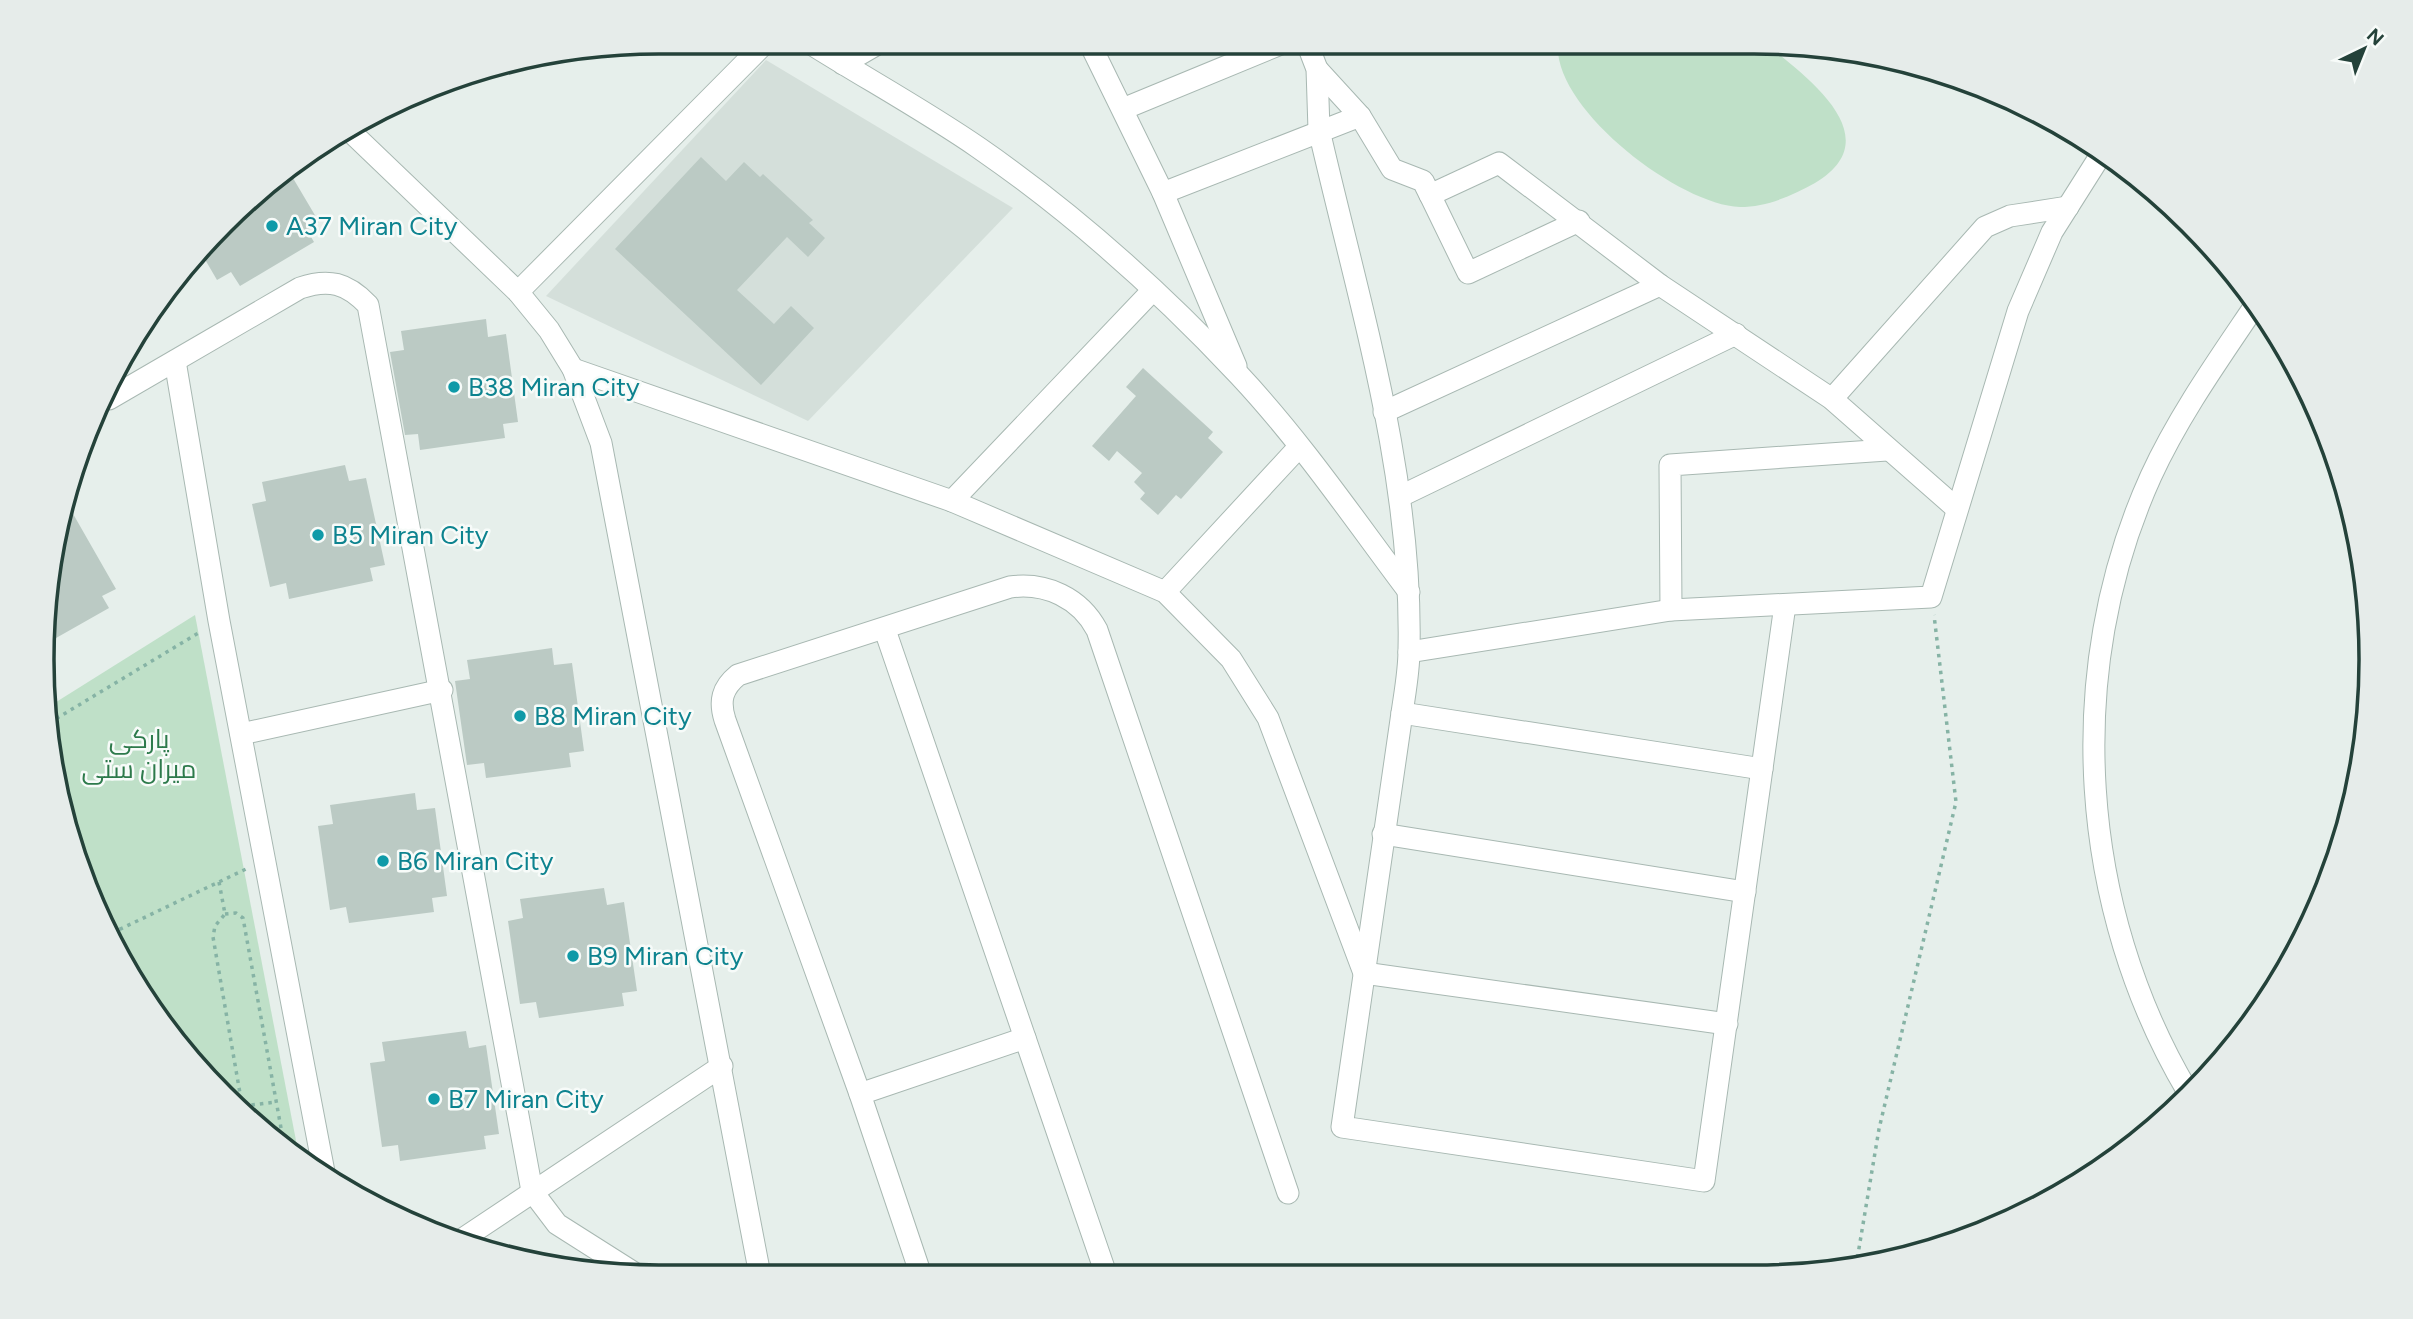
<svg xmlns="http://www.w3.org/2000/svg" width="2413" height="1319" viewBox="0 0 2413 1319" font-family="Figtree,Cairo,sans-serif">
  <rect width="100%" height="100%" fill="#e6efeb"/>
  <path fill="#d4dfda" d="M766,60L1013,208L808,421L546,296Z"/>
  <g fill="#bfe0c8">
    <path d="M1558,43H1765C1805,76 1892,137 1815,183C1792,196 1766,207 1740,207C1679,205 1552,108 1558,43Z"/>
    <path d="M195,615L298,1151L196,1067L89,896L45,709Z"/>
  </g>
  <g fill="#bbcac4">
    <path d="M701,157L726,181L744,162L760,177L763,174L813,220L809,223L825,238L808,257L787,237L737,290L774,324L791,306L814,328L761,385L615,249Z"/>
    <path d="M287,168L319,222L307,230L314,242L240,286L231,272L217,280L203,256Z"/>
    <path d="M486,319L488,337L506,334L518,422L503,424L505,438L420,450L418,434L405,435L390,352L404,350L401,331Z"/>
    <path d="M1143,368L1213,432L1208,438L1223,452L1181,499L1176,495L1158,515L1140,499L1145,493L1134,482L1142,473L1117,451L1109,461L1092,446L1136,396L1126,387Z"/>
    <path d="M345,465L349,481L366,478L385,565L370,568L373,581L289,599L286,583L270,587L252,504L266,501L262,482Z"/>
    <path d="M64,498L116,589L102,596L109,608L49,642Z"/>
    <path d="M552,648L554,665L572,663L584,751L569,753L571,767L486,778L484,763L467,765L455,681L470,679L467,660Z"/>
    <path d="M415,793L417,810L435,808L447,896L432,898L434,912L349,923L346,907L330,910L318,826L333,824L330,805Z"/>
    <path d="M604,888L607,905L624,902L637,991L622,993L624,1006L539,1018L536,1002L520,1004L508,921L523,918L520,899Z"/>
    <path d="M466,1031L469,1048L486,1045L499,1134L484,1136L486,1149L400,1161L398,1145L382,1147L370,1063L385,1061L382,1042Z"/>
  </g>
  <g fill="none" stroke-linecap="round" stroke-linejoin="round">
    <g stroke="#a8b8b2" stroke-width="23">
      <g id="minor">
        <path d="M808,42C865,78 924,110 979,148C1073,213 1161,292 1239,375C1301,441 1354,519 1409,592"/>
        <path d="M1089,42L1163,193L1236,366"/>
        <path d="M1307,43L1317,69L1319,130C1358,300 1413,474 1409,650C1409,671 1405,692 1402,713L1342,1127L1704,1181L1785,605"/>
        <path d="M843,64L881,42"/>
        <path d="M1317,69L1360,116L1392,169L1423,181L1430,195L1499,163L1660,285L1832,399L1956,508"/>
        <path d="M1123,109L1283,43"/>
        <path d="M352,133L518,292L549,330L573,369L601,443L760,1275"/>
        <path d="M1163,193L1360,116"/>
        <path d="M1430,195L1468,273L1579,221"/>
        <path d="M518,292L766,42"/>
        <path d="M175,361L219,621L324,1172"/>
        <path d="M573,369L952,501L1165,592L1231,659L1268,718L1364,973L1727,1024"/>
        <path d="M109,399L300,288C329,278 347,283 368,305L532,1191L557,1224L639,1276"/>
        <path d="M1832,399L1985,227L2010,216L2068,207"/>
        <path d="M1384,412L1660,285"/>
        <path d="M1401,496L1736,334"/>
        <path d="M952,501L1153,290"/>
        <path d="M1165,592L1299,447"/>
        <path d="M1671,610L1670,465L1887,450"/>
        <path d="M885,630L1106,1274"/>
        <path d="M1409,652L1671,610L1931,597L2018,311L2052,232L2102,153"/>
        <path d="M1402,713L1762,769"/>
        <path d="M241,734L442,690"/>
        <path d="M1383,834L1745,892"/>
        <path d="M2188,1092C2079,909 2062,672 2151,476C2179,415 2219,359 2256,304"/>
        <path d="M860,1094L1025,1038"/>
        <path d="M461,1240L722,1066"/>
        <path d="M921,1275L860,1094L725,720C719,701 722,688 738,675L1010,587C1046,582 1080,598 1097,630L1288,1193"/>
      </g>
    </g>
    <g stroke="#86b3a5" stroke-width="3.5" stroke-dasharray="3.5 5" stroke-linecap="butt">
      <path d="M49,723L200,632"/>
      <path d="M219,882L225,914L215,926L213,937L242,1105"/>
      <path d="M225,914L236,913L243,918L283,1139"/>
      <path d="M112,933L246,869"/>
      <path d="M243,1106L276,1102"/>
      <path d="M1856,1266L1879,1129L1956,802L1934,615"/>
    </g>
    <use href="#minor" stroke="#fff" stroke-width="21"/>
  </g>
  <g fill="#0f9aa8" stroke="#f7fbf9" stroke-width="2.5">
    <circle cx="272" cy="226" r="7"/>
    <circle cx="454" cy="387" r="7"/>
    <circle cx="318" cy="535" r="7"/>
    <circle cx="520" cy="716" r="7"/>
    <circle cx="383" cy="861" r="7"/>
    <circle cx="573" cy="956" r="7"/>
    <circle cx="434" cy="1099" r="7"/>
  </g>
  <g text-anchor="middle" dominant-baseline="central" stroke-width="5" stroke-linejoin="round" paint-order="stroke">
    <g font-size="26" fill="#0d838f" stroke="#f7fbf9" text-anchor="start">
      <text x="286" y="226">A37 Miran City</text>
      <text x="468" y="387">B38 Miran City</text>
      <text x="332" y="535">B5 Miran City</text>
      <text x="534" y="716">B8 Miran City</text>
      <text x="397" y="861">B6 Miran City</text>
      <text x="587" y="956">B9 Miran City</text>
      <text x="448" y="1099">B7 Miran City</text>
    </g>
    <g font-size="26" fill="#2d7a4b" stroke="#f7fbf9">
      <text x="139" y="739">پارکی<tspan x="139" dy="30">میران ستی</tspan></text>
    </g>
  </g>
  <path d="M0 0H2413V1319H0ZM659 54H1754A605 605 0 0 1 2359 659V660A605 605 0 0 1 1754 1265H659A605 605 0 0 1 54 660V659A605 605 0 0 1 659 54Z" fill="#e6ecea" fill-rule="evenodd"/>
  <path fill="none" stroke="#24423a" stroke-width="3.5" d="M659 54H1754A605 605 0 0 1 2359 659V660A605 605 0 0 1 1754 1265H659A605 605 0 0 1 54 660V659A605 605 0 0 1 659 54Z"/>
  <g transform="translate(2364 49) rotate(43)" stroke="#f7fbf9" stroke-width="5" paint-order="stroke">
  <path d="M0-5L12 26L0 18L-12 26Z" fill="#24423a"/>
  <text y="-10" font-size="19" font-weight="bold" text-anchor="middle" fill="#24423a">N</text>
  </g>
</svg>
